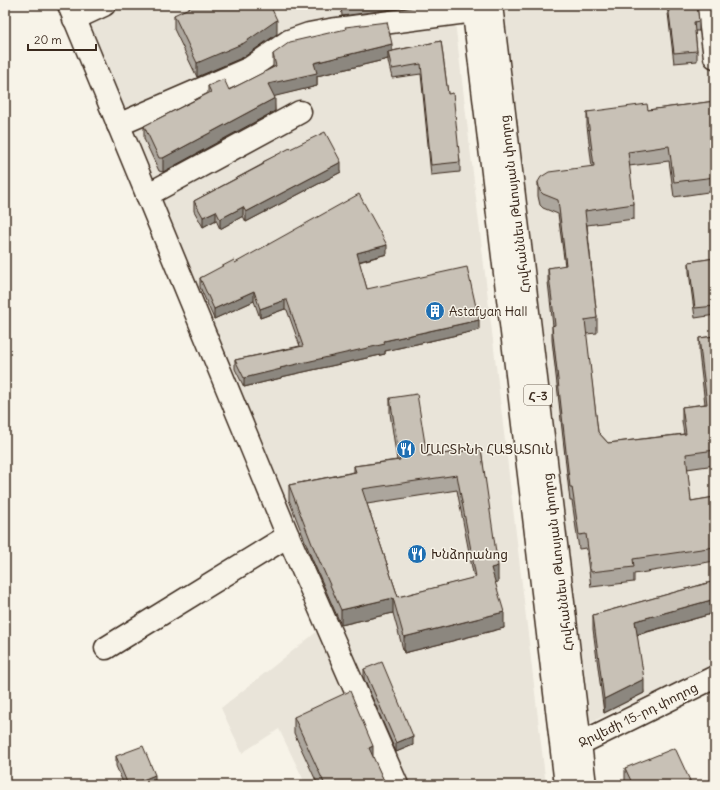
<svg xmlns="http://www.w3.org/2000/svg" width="720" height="790" viewBox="0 0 720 790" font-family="Delius,'Noto Sans Armenian',sans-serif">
  <rect width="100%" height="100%" fill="#f7f3e8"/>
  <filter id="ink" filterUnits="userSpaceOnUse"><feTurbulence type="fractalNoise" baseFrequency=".025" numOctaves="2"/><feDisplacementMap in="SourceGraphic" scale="8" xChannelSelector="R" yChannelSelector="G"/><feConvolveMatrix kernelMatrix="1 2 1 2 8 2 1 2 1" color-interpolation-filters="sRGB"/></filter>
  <g filter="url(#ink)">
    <g fill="#e9e4d9">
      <path d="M62,5H453L546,785H306L279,729L242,753L221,708L319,630Z"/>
      <path d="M504,5H715V665L589,723Z"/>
    </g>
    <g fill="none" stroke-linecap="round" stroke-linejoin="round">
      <g stroke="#3b2a1e" stroke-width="25">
        <g id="minor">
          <path d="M69,5L288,536L397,785"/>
          <path d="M708,5L715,57"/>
          <path d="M74,19L104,5"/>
          <path d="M118,125L250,68L289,41L309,34L330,30L474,11"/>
          <path d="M147,195L300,112"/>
          <path d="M106,648L288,536"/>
          <path d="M565,751L715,677"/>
        </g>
      </g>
      <g stroke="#3b2a1e" stroke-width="25">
        <g id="major">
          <path d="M473,5L566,785"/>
          <path d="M491,5L585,785"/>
        </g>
      </g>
      <use href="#minor" stroke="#f7f3e8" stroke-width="22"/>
      <use href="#major" stroke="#f7f3e8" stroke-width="22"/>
    </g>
    <g fill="#aca69d" stroke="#3b2a1e" fill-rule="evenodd">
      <path d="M341,5H424L342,16Z"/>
      <path d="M667,5H697L699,21V31H695L697,51V61L674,63Z"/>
      <path d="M174,15L277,34L244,57L197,77L174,29Z"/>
      <path d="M441,41L448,94L460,162V172L431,175L421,74L392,78L388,61V59L317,76V86L274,96L275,111L163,172L159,171L144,139V126L208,93V86L229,90L273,68V54L392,51Z"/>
      <path d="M715,101V191L674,197L669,161L629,166L634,204V219L587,225L597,318V333L586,334L598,432L608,443L684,434L682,421V407L705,404L699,353V338L715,336V465L687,469L691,501L715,497V561L634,574V582L591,587L586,548L579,549L572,501H570L552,340V326H553L548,282V268L565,266L558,214L543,208L540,205L538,196V182L592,167L587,126V112L648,110Z"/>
      <path d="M290,149L341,172L246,222L243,216L220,229L216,220L203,227L194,211V201L263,164V162Z"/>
      <path d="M387,254L359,262L367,289L479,330L385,351V354L281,377V378L244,387L235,369V360L300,346L287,310L285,309L260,318L254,301L214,319L200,287V278L235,263Z"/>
      <path d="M715,258V315L695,318L689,272V262Z"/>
      <path d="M390,398L427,456L481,449L498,582H495L504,628L404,653L393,613L341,625L312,559L289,500V485L354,472V466L397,460L390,413ZM457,490L474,578L398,597L367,504Z"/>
      <path d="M715,581V613L637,635L644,693L604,713L593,629V615Z"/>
      <path d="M364,669L413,745L396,752L364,679Z"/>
      <path d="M294,717L373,758L386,785H318L294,733Z"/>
      <path d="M116,756L155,785H124L116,766Z"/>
      <path d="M625,768L692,785H627L625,782Z"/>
    </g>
    <g fill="#8c877f" stroke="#3b2a1e">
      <path d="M277,20V34L244,57L197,77V63Z"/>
      <path d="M392,44V58L388,52V59L317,76V86L268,98V84L314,63Z"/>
      <path d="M275,98V111L163,172V158Z"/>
      <path d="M341,162V172L246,222V212Z"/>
      <path d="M243,207V216L220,229V219Z"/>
      <path d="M216,211V220L203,227V217Z"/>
      <path d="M387,245V254L357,262V253Z"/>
      <path d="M254,291V301L214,319V309Z"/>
      <path d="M285,300V309L260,318V309Z"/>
      <path d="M479,320V330L385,351V354L281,377V378L244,387V378L280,368L384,341Z"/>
      <path d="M498,566V582L491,583V568Z"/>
      <path d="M393,598V613L341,625V610Z"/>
      <path d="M715,599V613L635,635V621Z"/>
      <path d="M504,612V628L404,653V637Z"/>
      <path d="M644,679V693L604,713V699Z"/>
      <path d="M413,736V745L396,752V743Z"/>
      <path d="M373,746V762L369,748Z"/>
      <path d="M155,775V785H130Z"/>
    </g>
    <g fill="#c8c1b6" stroke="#3b2a1e" fill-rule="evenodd">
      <path d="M195,5H270L277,20L244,43L197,63L174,15Z"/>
      <path d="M668,5H697L699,21L694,22L697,51L674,53Z"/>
      <path d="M387,22L392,44L314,63L317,73L268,84L275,98L163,158H159L144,126L211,92L208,86L224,79L229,90L276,66L273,54L290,42L346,29L345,27Z"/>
      <path d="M441,41L448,94L453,93L460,162L431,165L421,64L392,69L388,52Z"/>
      <path d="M715,101V144H714L715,151V177L674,182L669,146L628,152L634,204L585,211L597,318L585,320L598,432L608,443L686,434L682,407L707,404L699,338L715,336V450L686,454L691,501L715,497V547L633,559L634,567L591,572L586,534L579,535L572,487H570L552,326L555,325L548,268L566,265L558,200L543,194L540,191L538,182L541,177L549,172L594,166L587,112L647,104L648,110Z"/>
      <path d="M325,132L341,162L246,212L243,207L220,219L216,211L203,217L194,201L264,164L263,162L290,148V149Z"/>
      <path d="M359,194L387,245L357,253L367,289L467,267L479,320L384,341L385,344L280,368L281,369L244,378L235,360L303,346L287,300H285L260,309L254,291L214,309L200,278L234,260L235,263Z"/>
      <path d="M715,258V306L695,308L689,262Z"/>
      <path d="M417,394L427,456L481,449L498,566L491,568L504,612L404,637L393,598L341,610L312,544L289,485L356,472L354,466L400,460L390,398ZM457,475L476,577L398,597L362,489Z"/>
      <path d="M715,581V599L635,621L644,679L604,699L593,615Z"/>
      <path d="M382,662L413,736L396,743L364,669Z"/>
      <path d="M350,691L373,746L369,748L386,785H325L294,717Z"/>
      <path d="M143,746L155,775L130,785H128L116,756Z"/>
      <path d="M675,748L692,785H633L625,768Z"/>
    </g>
  </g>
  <defs>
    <g id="building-disc" transform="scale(1)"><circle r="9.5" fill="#1f6fb2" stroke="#f7f3e8"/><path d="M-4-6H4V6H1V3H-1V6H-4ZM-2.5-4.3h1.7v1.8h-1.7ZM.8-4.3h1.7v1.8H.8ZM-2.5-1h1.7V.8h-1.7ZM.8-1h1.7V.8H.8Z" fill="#fff"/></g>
    <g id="restaurant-disc" transform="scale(1)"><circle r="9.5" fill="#1f6fb2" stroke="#f7f3e8"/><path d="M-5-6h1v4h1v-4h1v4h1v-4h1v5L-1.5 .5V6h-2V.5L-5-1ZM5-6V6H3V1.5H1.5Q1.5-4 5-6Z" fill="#fff"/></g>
  </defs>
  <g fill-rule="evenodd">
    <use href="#building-disc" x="435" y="311"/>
    <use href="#restaurant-disc" x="406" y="449"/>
    <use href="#restaurant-disc" x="417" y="554"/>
  </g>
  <g text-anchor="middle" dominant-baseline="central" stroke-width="3" stroke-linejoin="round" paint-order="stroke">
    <rect fill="#f7f3e8" stroke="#73665b" stroke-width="1" x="524" y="385" width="28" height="20" rx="3"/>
    <g font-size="12" font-weight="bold" fill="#3b2a1e">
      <text x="538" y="395">Հ-3</text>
    </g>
    <g font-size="13" fill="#3b2a1e" stroke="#f7f3e8">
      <text transform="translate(515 204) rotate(-97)">Հովհաննես Թևոսյան փողոց</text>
      <text transform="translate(558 562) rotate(-97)">Հովհաննես Թևոսյան փողոց</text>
      <text transform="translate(638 715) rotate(-26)">Ջրվեժի 15-րդ փողոց</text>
    </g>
    <g font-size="13" fill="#3b2a1e" stroke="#f7f3e8" text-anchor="start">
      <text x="449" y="311">Astafyan Hall</text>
      <text x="420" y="449">ՄԱՐՏԻՆԻ ՀԱՑԱՏՈւՆ</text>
      <text x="431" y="554">Խնձորանոց</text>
    </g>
  </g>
  <rect width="720" height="790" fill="none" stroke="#f7f3e8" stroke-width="20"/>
  <rect x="10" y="10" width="700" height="770" fill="none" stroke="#3b2a1e" stroke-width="1.5" filter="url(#ink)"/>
  <path d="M28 44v6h68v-6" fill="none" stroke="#3b2a1e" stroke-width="2"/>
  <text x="34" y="44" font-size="12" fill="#3b2a1e" stroke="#f7f3e8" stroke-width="3" paint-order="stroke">20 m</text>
</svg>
